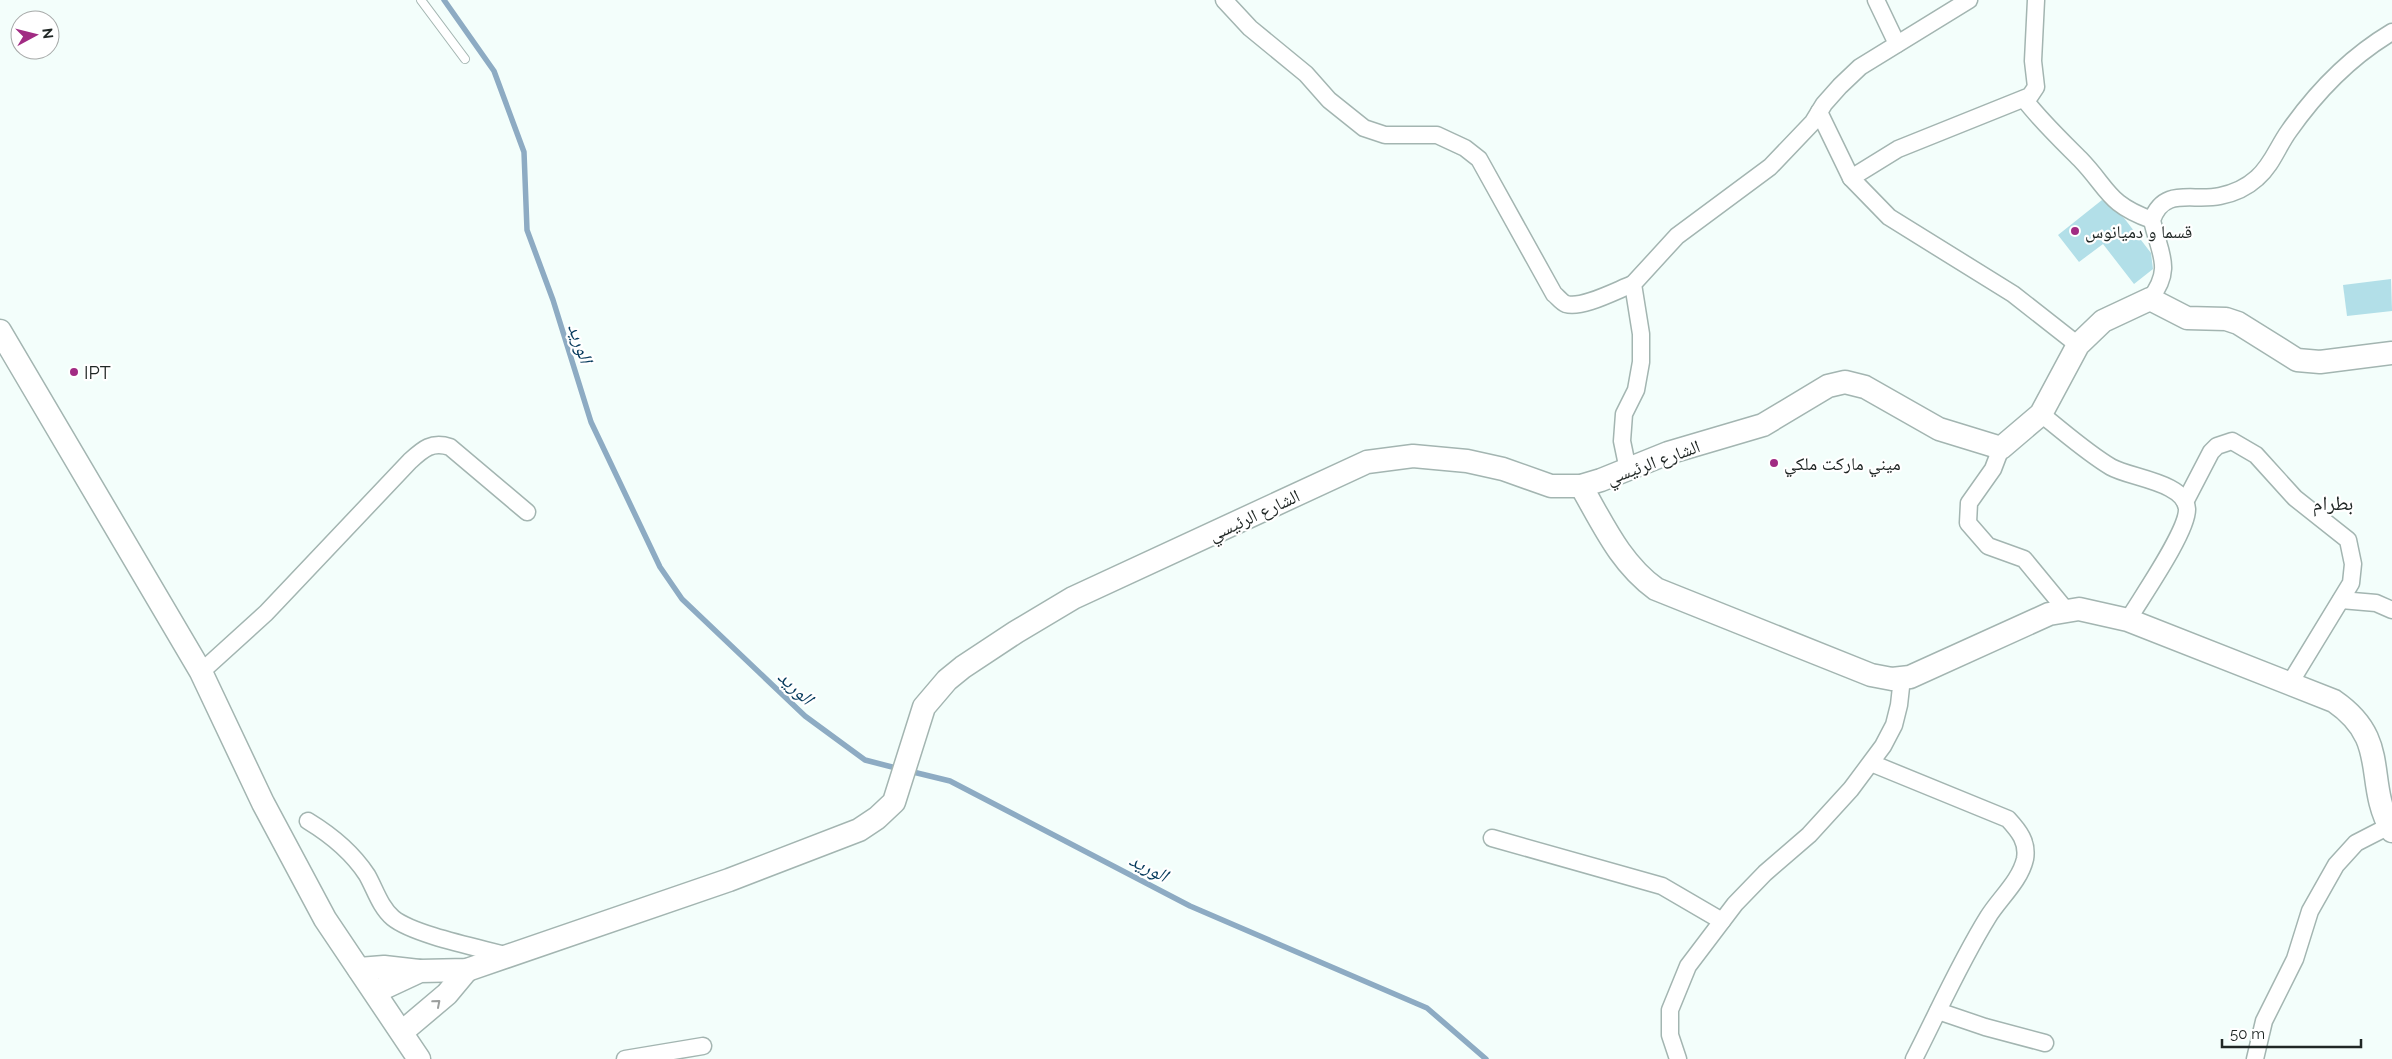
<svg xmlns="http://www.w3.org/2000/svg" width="2392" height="1059" viewBox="0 0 2392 1059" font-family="Raleway,'Noto Naskh Arabic',sans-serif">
  <rect width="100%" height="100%" fill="#f3fefb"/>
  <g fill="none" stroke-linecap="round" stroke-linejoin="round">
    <g stroke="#8dabc3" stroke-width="5.5">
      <path d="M444,0L494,71L524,152L527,230L553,300L591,422L660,567L682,599L805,716L865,760L900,769"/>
      <path d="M909,771L950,781L1190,906L1427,1008L1486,1059"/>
    </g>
  </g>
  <g fill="#b2dfe8">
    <path d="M2102,200L2124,218L2151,253L2153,269L2134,284L2103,244L2079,262L2058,235Z"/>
    <path d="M2391,279L2392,311L2347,316L2343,285Z"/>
  </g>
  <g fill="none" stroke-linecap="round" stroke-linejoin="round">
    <g stroke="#a3b5b1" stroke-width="10">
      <path id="lane" d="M421,0L465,59"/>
    </g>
    <g stroke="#a3b5b1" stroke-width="19">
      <g id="street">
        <path d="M1224,0L1250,28L1306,74L1329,100L1364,128L1385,135H1437L1465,148L1479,159L1554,294C1558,297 1561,302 1566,304C1582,309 1617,290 1633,284"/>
        <path d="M1876,0L1897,44"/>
        <path d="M2036,0L2033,61L2036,87L2030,96L1898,149L1851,178L1889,217L2013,294L2078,345"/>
        <path d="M2024,99C2041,121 2060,139 2080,159C2109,189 2107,204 2152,220"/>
        <path d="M1819,112L1851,178"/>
        <path d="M2150,299C2174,268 2159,253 2152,220C2164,186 2193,202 2220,196C2235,193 2246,188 2257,178C2272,165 2278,146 2289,131C2317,91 2350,57 2392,32"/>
        <path d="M2041,414C2064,432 2086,452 2111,467C2130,478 2185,482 2187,509C2188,531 2141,598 2128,620"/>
        <path d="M2001,448L1993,469L1969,503L1968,523L1988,546L2024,559L2066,610"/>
        <path d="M1628,470L1622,441L1624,414L1636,390L1641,362V334L1633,284L1677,236L1770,167L1813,122L1824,104L1840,86L1860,67L1969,0"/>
        <path d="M2185,502L2211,452L2217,446L2232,441L2256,455L2295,498L2348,540L2353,564L2351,583L2290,683"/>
        <path d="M2341,600L2376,603L2392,610"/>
        <path d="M201,672L266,613L410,461C423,449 432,441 450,447L527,512"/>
        <path d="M1871,763L2008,819C2019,831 2028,842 2025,859C2020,881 1999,899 1988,917C1960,962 1938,1012 1914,1059"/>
        <path d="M308,821C331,835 352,852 367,875C375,889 380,907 393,918C414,935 480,948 509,956"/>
        <path d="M1492,838L1662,886L1722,921"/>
        <path d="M1938,1011L1985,1027L2045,1043"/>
        <path d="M625,1059L703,1046"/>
        <path d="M1678,1059L1670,1035V1010L1688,966L1735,904L1765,873L1809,835L1851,789L1883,746L1894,725L1899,705L1902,678"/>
        <path d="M2255,1059L2264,1021L2295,959L2310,911L2336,865L2356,843L2389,826"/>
      </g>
    </g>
    <g stroke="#a3b5b1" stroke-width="25">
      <g id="secondary">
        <path d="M0,331L201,672L263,803L325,919L419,1059"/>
        <path d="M1581,486C1603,524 1620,563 1656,589L1871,675L1892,679L1910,677L2049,614L2079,609L2128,620L2334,701C2392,741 2363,781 2392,831"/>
        <path d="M359,969L384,967L419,971"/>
        <path d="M375,992L420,971L467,970L729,880L859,830L877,818L894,802L924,707L947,680L963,667L1016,632L1073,598L1367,462L1413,456L1467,461L1503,469L1551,486H1581L1601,480L1668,453L1763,425L1828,386L1845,382L1865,387L1939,429L2001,448L2041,414L2078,345L2103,321L2150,299L2187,318L2226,319L2238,323L2297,360L2320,362L2392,353"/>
        <path d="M402,1032L447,994L467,970"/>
      </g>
    </g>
    <use href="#lane" stroke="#fff" stroke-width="8"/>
    <use href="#street" stroke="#fff" stroke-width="16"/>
    <use href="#secondary" stroke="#fff" stroke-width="22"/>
  </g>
  <defs><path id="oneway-chevron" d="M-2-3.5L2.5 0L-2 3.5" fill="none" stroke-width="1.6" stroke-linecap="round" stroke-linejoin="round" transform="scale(1.25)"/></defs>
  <use stroke="#9b9e9d" href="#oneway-chevron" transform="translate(437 1003) rotate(-41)"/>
  <g fill="#a12b83" stroke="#fff" stroke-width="2">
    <circle cx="2075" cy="231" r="5"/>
    <circle cx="74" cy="372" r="5"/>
    <circle cx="1774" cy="463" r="5"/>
  </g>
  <g text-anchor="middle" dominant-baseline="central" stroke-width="4.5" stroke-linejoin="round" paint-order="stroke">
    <g font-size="18" fill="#202725" stroke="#fff" text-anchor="start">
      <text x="2085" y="231">قسما و دميانوس</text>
      <text x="84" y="372">IPT</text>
      <text x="1784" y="463">ميني ماركت ملكي</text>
    </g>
    <g font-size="18" fill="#202725" stroke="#fff">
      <text transform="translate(1653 462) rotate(-20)">الشارع الرئيسي</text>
      <text transform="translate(1254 515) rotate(-25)">الشارع الرئيسي</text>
    </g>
    <g font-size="19" font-style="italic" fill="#04395b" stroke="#fff">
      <text transform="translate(581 343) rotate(71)">الوريد</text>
      <text transform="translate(796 687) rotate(43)">الوريد</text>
      <text transform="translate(1149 867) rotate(27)">الوريد</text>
    </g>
    <g font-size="20" fill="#202725" stroke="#fff">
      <text x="2333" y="503">بطرام</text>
    </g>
  </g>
  <g transform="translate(35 35) rotate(83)"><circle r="24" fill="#ffffff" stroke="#a6a9a8"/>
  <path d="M0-4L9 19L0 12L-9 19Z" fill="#a12b83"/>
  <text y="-8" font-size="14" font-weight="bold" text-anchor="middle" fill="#202725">N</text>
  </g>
  <path d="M2222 1039v8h139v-8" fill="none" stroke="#202725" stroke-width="2.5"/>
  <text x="2230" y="1039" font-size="15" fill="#202725" stroke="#ffffff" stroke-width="4" paint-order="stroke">50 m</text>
</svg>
